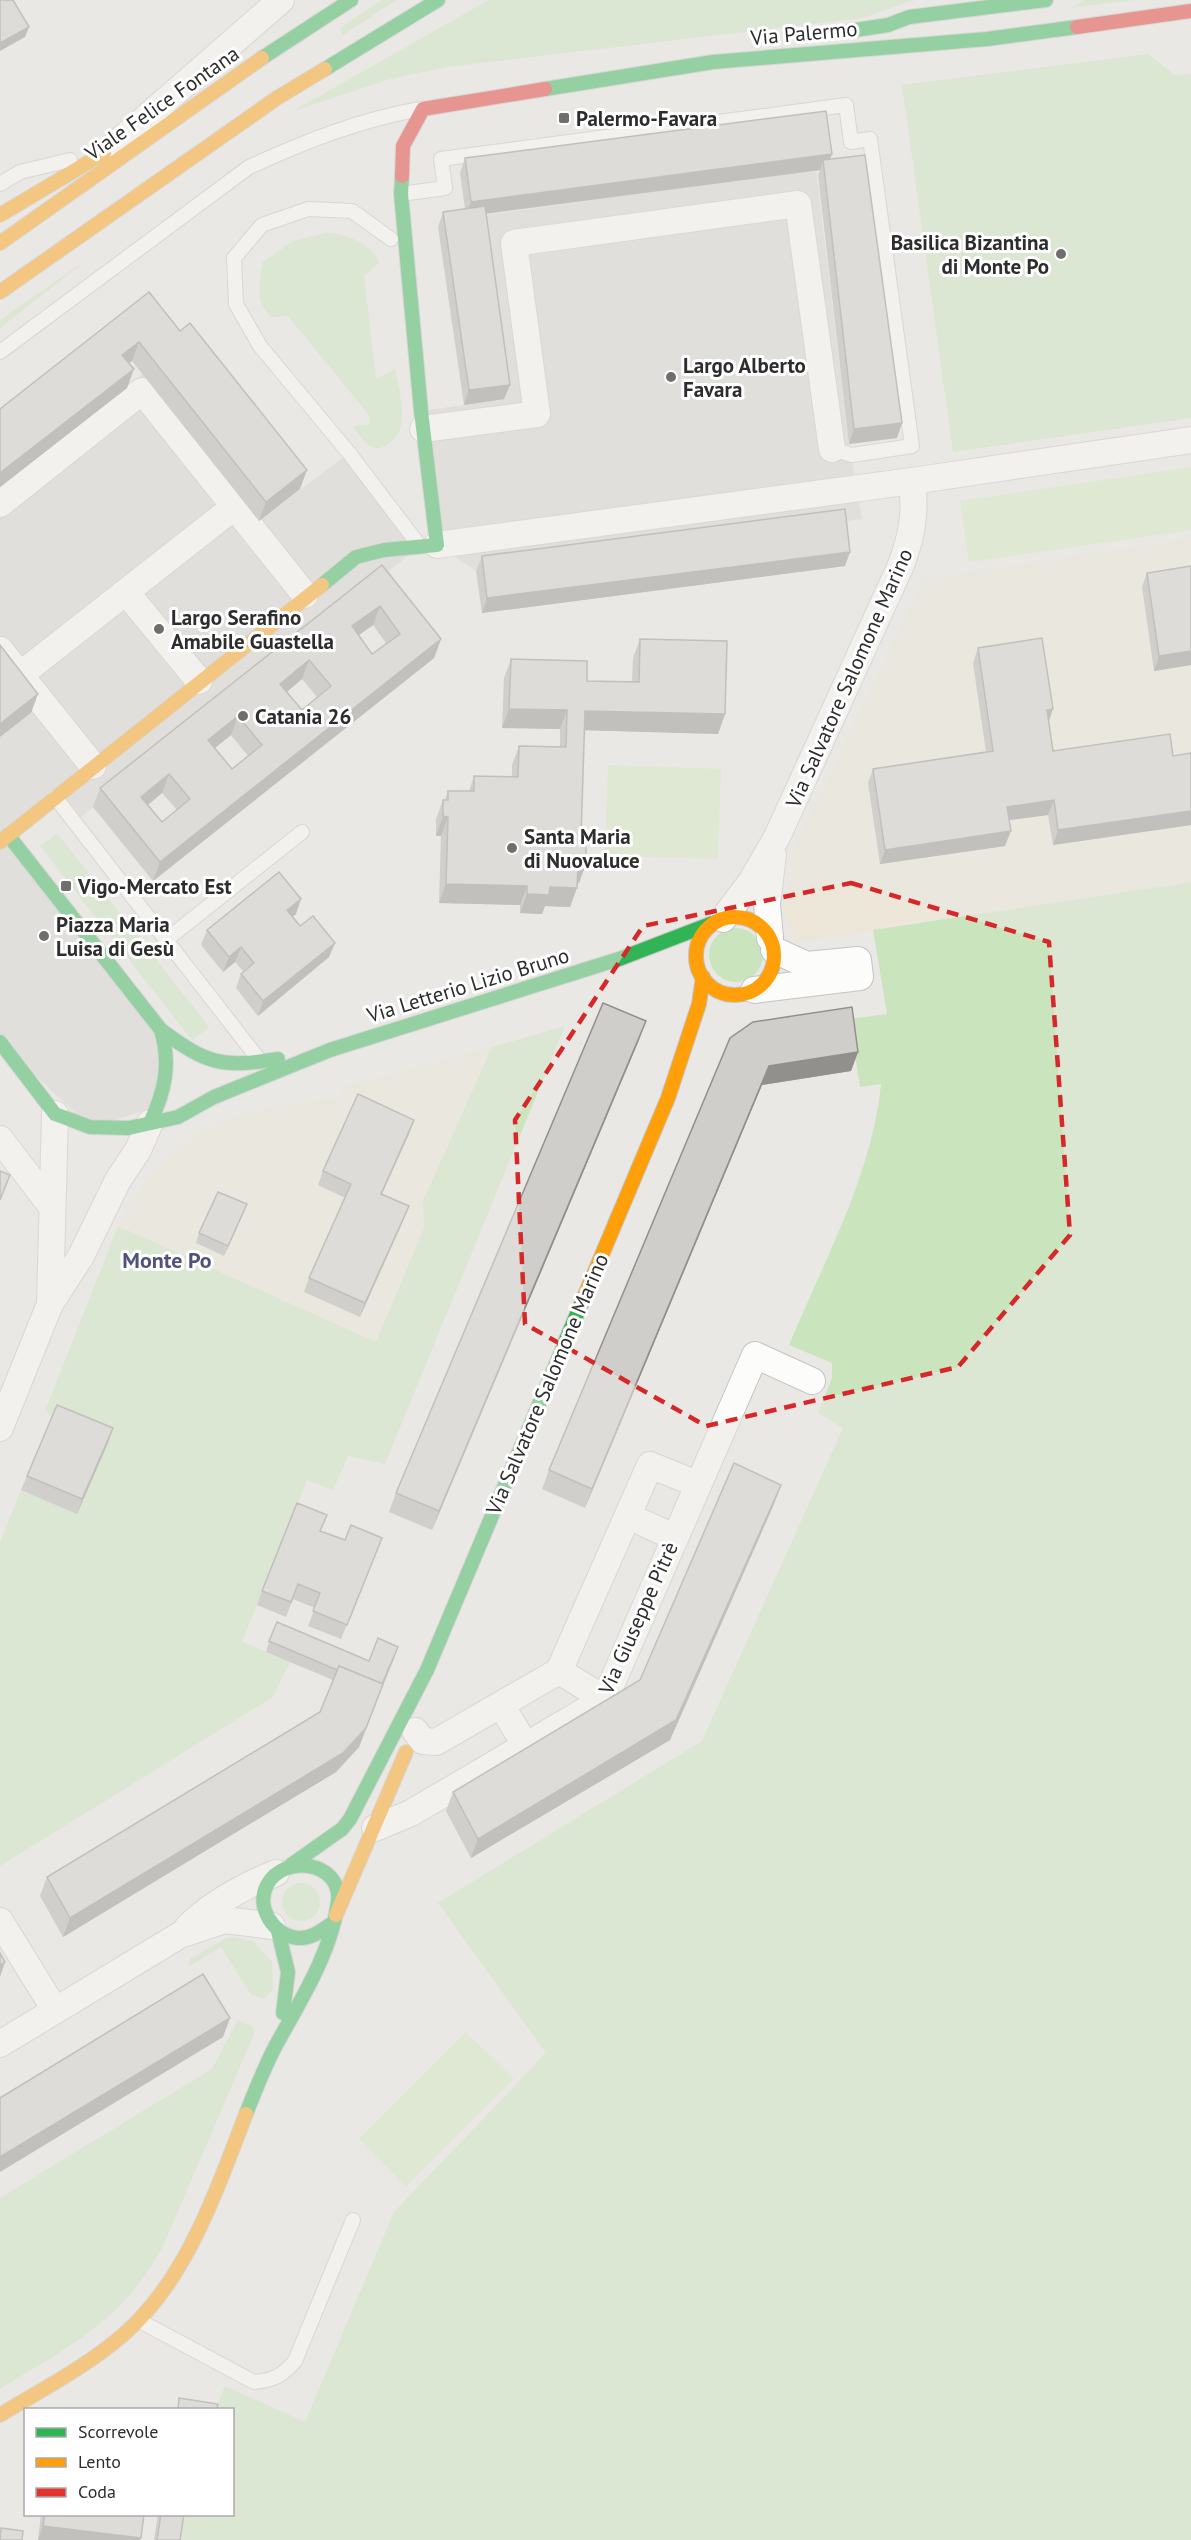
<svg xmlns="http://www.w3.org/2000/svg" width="1191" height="2540" viewBox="0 0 1191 2540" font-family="'PT Sans',sans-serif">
  <rect width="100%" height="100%" fill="#eae8e4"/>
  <g fill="#ece7d9">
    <path d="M1191,538V882L798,942L790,931L783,910L791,854L923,579Z"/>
    <path d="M492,1047L423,1201L424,1228L376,1342L118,1226L130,1203L149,1176L173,1152L199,1133L227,1119L274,1106L338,1098L345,1086Z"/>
  </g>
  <g fill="#cae5be">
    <path d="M382,0H396L343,35L340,28Z"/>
    <path d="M489,0H913L863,18L447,67L390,79L293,111Z"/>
    <path d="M1085,0H1135L1070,8Z"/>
    <path d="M1148,54L1175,75L1191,74V418L953,452L902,85Z"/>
    <path d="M325,233C344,233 372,243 379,263L364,275L376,379L395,369C399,395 413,432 385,446C370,454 361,437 353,426L370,424L369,415L288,316L271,317C254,302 259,282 263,262L293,241Z"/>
    <path d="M88,259L0,328V320Z"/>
    <path d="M57,833L209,1027L192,1040L40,846Z"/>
    <path d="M1191,882V2540H177L181,2515L232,2514V2410L216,2409L225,2386L305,2422L394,2212L546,2053L438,1903L702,1741L843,1428L818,1413L832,1378V1363L789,1345C824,1261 872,1175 881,1084L860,1087L849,1019L887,1014L873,930Z"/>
    <circle cx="736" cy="955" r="27"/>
    <path d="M565,1026L385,1464L348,1456L333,1490L307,1480L242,1642L290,1662L273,1697L0,1866V1543L21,1490L77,1514L107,1443L52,1419L46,1409L118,1226L376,1342L424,1228L423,1201L492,1047Z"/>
    <circle cx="301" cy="1902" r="19"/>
    <path d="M234,1937L253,1941L272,1962L273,1989L264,1999L251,1995L221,1947L188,1967L190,1959L224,1939Z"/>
    <path d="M238,2020L252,2026L254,2034L163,2246C124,2320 68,2347 0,2389V2198L212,2069Z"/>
  </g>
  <g fill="#d3e9bc">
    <path d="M1191,467V530L969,562L960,501Z"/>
    <path d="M608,765L721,769L718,859L605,856Z"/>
    <path d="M466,2032L514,2079L406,2187L359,2139Z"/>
  </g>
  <g fill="#d8d6d2">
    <path d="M816,169L849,444L862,519L476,571L437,545L421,411L464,405L479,216Z"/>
    <path d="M143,374L259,521L349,453L420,546L75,822L55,797L9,835L161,1030L158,1107L90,1127L0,1042V737L31,713L0,673V487Z"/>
  </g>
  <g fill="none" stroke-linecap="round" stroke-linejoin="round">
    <g stroke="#c4c4c4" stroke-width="16">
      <g id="lane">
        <path d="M0,184L20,172L70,160"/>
        <path d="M401,194L445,188L441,159L846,105L851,142L870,139L912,446L852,455L832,449"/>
        <path d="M391,239L352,211L308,209L262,225L234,258L236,304L260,346L349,453L419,545"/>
        <path d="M0,352L249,167C304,142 361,119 421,109"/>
        <path d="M55,797L260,1061"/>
        <path d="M166,940L302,832"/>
        <path d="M138,2320L254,2382C274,2380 282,2376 295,2361L353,2220"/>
      </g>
    </g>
    <g stroke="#c4c4c4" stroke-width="28">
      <g id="street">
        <path d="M116,144L281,0"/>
        <path d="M423,429L537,414L514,243L798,204L832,449"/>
        <path d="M0,504L142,391L305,595"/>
        <path d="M437,545L912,481L1191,440"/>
        <path d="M126,592L199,681"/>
        <path d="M0,650L93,766"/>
        <path d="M20,675L234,507"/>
        <path d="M723,919L751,882L777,837L901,565C912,536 916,513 912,481"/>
        <path d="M770,938L767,904L773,855"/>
        <path d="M754,990L860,977L858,960L807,965L774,950"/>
        <path d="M0,1139L52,1207"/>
        <path d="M50,1303L55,1114"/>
        <path d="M0,1428L50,1304L81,1256L118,1180L138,1150L150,1123"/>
        <path d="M628,1516L674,1537"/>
        <path d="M559,1671L605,1699"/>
        <path d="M501,1705L526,1746"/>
        <path d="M415,1731L423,1741L436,1742L559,1671L650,1465L697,1484"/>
        <path d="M375,1828L411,1813L605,1699L755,1355L812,1381"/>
        <path d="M0,1921L55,2010"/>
        <path d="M188,1927C213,1902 244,1886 276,1873"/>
        <path d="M0,2044L180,1935L225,1920L272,1926"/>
      </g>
    </g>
    <g stroke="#c4c4c4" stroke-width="16">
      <g id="fast">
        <path d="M849,31L888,25L909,17L1046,0"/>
        <path d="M262,58L351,0"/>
        <path d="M325,69L438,0"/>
        <path d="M545,89L713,62L987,39L1077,27"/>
        <path d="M322,585L356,557L384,550L437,545L421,411L401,194L402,176"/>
        <path d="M8,835L161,1030C171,1064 165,1091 150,1123"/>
        <path d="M161,1030C207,1064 221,1068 278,1059"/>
        <path d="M0,1042L55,1114L90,1127L129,1128L178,1117L214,1097L330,1050L619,959L718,921"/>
        <path d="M291,1865L342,1829L350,1819L427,1670L585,1295"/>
        <path d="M278,1931L288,1972L283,2013"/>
        <path d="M246,2114C255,2091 264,2068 275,2047C299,2003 332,1952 338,1901C342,1862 284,1853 267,1885C255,1907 274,1936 298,1938C311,1939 321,1931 331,1924"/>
      </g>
    </g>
    <g stroke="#c4c4c4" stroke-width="16">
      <g id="slow">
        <path d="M0,215L104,153"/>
        <path d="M0,243L262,58"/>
        <path d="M0,292L277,98L325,69"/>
        <path d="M0,842L322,585"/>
        <circle cx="735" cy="956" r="39"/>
        <path d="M585,1295L668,1098L699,1004L703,977"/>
        <path d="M336,1915L406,1752"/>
        <path d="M0,2415C41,2390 86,2367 123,2335C187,2280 216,2191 246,2114"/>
      </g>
    </g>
    <g stroke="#c4c4c4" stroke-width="16">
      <g id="jam">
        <path d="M1077,27L1191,11"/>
        <path d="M402,176L403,146L423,109L545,89"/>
      </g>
    </g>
    <use href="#lane" stroke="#fcfcfb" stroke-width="14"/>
    <use href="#street" stroke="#fcfcfb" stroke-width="26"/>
    <use href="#fast" stroke="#30b455" stroke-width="14"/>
    <use href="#slow" stroke="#ff9f0a" stroke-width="14"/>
    <use href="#jam" stroke="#e5322d" stroke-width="14"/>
  </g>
  <g fill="#b2b1ae" fill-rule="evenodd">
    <path d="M832,154L830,159L897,438L849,444L818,175L820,170L486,214L510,385L504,399L464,405L438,227L443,212L465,209L460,173L465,158Z"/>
    <path d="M149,292L300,489L259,521L132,361L129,363L127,388L0,487Z"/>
    <path d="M482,556L845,566L482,613L476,571Z"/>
    <path d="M382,565L441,639L434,658L153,881L93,807L100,788ZM373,625L386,643L372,654L359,635ZM302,679L317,697L302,710L287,692ZM231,735L248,756L232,769L215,748ZM162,793L177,810L162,822L148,805Z"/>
    <path d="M1191,566V665L1154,671L1142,587L1147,573Z"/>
    <path d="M640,639L725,714L718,734L584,730L581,838L586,864L579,883H577L570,907L545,906L542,914L520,913V905L439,903L441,836H436V819L443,800H445L448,791H469L474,776L512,777V765L519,746L560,747V729L502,728L504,678L511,659L587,681L632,682L633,658Z"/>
    <path d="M978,648L1053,709L1048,721L1053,751L1173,756L1191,753V825L1053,845L1048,815L1009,820L1005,846L880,864L868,783L873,769L986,752L973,663Z"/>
    <path d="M296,914L292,916L329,957L258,1016L236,988L241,974L244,972L235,962L223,972L201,945L207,930Z"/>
    <path d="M730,1038L858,1052L851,1071L762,1085L585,1508L542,1489L549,1470Z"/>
    <path d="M639,1040L432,1530L389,1512L396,1493Z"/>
    <path d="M409,1134L382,1194L409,1206L403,1221L360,1317L304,1292L309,1278L345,1198L318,1185L323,1171Z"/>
    <path d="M243,1214L224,1256L196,1243L199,1233Z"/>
    <path d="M113,1428L108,1443L77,1514L21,1490L27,1476Z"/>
    <path d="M781,1485L774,1504L670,1740L471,1858L446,1811L453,1792L640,1680Z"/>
    <path d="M321,1531L345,1540L382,1538L341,1639L308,1626L315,1608L293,1599L286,1617L257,1605L262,1591Z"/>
    <path d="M269,1641L369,1661L395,1657L383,1685L359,1747L336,1772L63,1937L40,1896L47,1877L320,1712L333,1680L266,1652Z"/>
    <path d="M41,2514H144L140,2540H38Z"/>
    <path d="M158,2514H184L180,2540H154Z"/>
  </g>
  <g fill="#91908d">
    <path d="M29,27L25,37L0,51V43Z"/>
    <path d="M832,154L826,169L823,160L820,170L466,216L471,202Z"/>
    <path d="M139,342L132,361L115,374L122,355Z"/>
    <path d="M134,369L127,388L0,487V473Z"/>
    <path d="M510,385L504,399L464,405L469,390Z"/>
    <path d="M902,423L897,438L849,444L854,429Z"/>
    <path d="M307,470L300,489L259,521L266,502Z"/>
    <path d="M850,552L845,566L482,613L487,598Z"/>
    <path d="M380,606L373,625L345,645L352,626Z"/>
    <path d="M441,639L434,658L153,881L160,862Z"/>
    <path d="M1191,651V665L1154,671L1159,656Z"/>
    <path d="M309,660L302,679L273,703L280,684Z"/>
    <path d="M38,694L31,713L0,737V724Z"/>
    <path d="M509,709L567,710L560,729L502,728Z"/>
    <path d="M1053,709L1048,724L1047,710Z"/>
    <path d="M585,711L725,714L718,734L578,730Z"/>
    <path d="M238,716L231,735L201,759L208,740Z"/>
    <path d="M169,774L162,793L134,816L141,797Z"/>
    <path d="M1054,800L1048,815L1002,821L1007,807Z"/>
    <path d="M1191,811V825L1053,845L1058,830Z"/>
    <path d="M443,816L448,817L441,836H436Z"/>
    <path d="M1011,831L1005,846L880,864L885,850Z"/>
    <path d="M578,864H586L579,883H571Z"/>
    <path d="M446,884L527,886L520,905L439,903Z"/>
    <path d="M550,887L577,888L570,907L545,906L542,914L520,913L527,894Z"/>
    <path d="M301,899L296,914L282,925L287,910Z"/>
    <path d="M335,943L329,957L258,1016L263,1001Z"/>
    <path d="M241,947L235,962L223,972L229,957Z"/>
    <path d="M646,1021L639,1040L432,1530L439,1511Z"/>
    <path d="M858,1052L851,1071L762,1085L585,1508L592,1489L769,1066Z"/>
    <path d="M414,1120L409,1134L375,1209L381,1194Z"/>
    <path d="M247,1204L243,1214L224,1256L228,1246Z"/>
    <path d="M409,1206L403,1221L360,1317L365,1303Z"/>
    <path d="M113,1428L108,1443L77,1514L82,1499Z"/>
    <path d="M781,1485L774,1504L670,1740L471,1858L478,1839L676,1720Z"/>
    <path d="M398,1647L359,1747L336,1772L63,1937L70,1918L377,1698Z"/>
    <path d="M5,1962L0,1977V1965Z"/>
    <path d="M230,2018L223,2037L0,2172V2157Z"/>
    <path d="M43,2526L141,2538L140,2540H38Z"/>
  </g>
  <g fill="#cfceca" stroke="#91908d" stroke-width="1.5" fill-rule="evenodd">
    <path d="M0,0H13L29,27L0,43Z"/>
    <path d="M826,111L832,154L471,202L465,158Z"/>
    <path d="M865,155L902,423L854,429L823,160Z"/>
    <path d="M485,206L510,385L469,390L443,212Z"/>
    <path d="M149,292L180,331L190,323L307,470L266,502L139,342L122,355L134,369L0,473V409Z"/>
    <path d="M845,509L850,552L487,598L482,556Z"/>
    <path d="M382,565L441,639L160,862L100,788ZM380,606L400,634L372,654L352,626ZM309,660L331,686L302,710L280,684ZM238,716L262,745L232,769L208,740ZM169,774L190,799L162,822L141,797Z"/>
    <path d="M1191,566V651L1159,656L1147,573Z"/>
    <path d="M1042,638L1053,709L1047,710L1053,751L1170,734L1173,756L1191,753V811L1058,830L1054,800L1007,807L1011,831L885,850L873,769L993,751L978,648Z"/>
    <path d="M640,639L727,641L725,714L585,711L581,838H586V864H578L577,888L550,887L549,895L527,894V886L446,884L448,817L443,816V800H448V791H474V776L518,777L519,746L566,747L567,710L509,709L511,659L587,661V681L639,682Z"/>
    <path d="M0,645L38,694L0,724Z"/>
    <path d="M279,872L301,899L287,910L300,926L313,916L335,943L263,1001L241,974L254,963L241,947L229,957L207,930Z"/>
    <path d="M603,1003L646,1021L439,1511L396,1493Z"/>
    <path d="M852,1007L858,1052L769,1066L592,1489L549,1470L730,1038L753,1022Z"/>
    <path d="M358,1094L414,1120L381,1194L409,1206L365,1303L309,1278L351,1184L323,1171Z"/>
    <path d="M0,1171L10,1175L0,1200Z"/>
    <path d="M218,1192L247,1204L228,1246L199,1233Z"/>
    <path d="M57,1405L113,1428L82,1499L27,1476Z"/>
    <path d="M734,1463L781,1485L676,1720L478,1839L453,1792L640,1680Z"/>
    <path d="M297,1503L327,1515L320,1531L345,1540L351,1525L382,1538L347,1625L313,1611L320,1593L298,1584L291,1602L262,1591Z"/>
    <path d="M277,1622L369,1661L378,1638L398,1647L382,1684L339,1666L337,1670L269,1641Z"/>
    <path d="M339,1666L383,1684L366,1728L343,1753L70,1918L47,1877L320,1712Z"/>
    <path d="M0,1953L5,1962L0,1965Z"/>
    <path d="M203,1974L230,2018L0,2157V2098Z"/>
    <path d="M179,2398L218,2404L217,2409H178Z"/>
    <path d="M45,2514H144L141,2538L43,2526Z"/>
    <path d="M161,2514H184L180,2540H157Z"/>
    <path d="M1,2528L23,2531L22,2540H0Z"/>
  </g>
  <path d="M0 0H1191V2540H0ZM851,883L1049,942L1070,1235L958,1367L706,1426L525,1324L515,1120L643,926Z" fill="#eae8e4" fill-opacity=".55" fill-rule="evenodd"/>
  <path fill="none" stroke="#d62828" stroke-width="4.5" stroke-dasharray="12 8" stroke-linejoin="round" d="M851,883L1049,942L1070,1235L958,1367L706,1426L525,1324L515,1120L643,926Z"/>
  <g fill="#6f6e6d" stroke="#fff" stroke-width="2">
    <rect x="558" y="112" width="12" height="12" rx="3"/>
    <circle cx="1061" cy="254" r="6"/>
    <circle cx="671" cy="377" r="6"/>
    <circle cx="159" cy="629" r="6"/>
    <circle cx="243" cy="716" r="6"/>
    <circle cx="512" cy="848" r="6"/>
    <rect x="60" y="880" width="12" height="12" rx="3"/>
    <circle cx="44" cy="936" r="6"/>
  </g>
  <g text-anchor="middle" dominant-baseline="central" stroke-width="6" stroke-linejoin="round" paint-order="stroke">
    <g font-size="21" fill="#2d2d2d" stroke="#fff">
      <text transform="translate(804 33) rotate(-5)">Via Palermo</text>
      <text transform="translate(162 103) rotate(-35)">Viale Felice Fontana</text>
      <text transform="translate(849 678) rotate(-66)">Via Salvatore Salomone Marino</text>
      <text transform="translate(468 985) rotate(-17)">Via Letterio Lizio Bruno</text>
      <text transform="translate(547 1384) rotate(-67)">Via Salvatore Salomone Marino</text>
      <text transform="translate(638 1618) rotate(-66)">Via Giuseppe Pitrè</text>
    </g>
    <g font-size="21" font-weight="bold" fill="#2d2d2d" stroke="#fff" text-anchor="start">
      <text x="576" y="118">Palermo-Favara</text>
      <text x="1049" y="242" text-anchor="end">Basilica Bizantina<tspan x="1049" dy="24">di Monte Po</tspan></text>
      <text x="683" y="365">Largo Alberto<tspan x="683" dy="24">Favara</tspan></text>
      <text x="171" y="617">Largo Serafino<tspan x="171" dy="24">Amabile Guastella</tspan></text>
      <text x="255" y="716">Catania 26</text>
      <text x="524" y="836">Santa Maria<tspan x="524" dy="24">di Nuovaluce</tspan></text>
      <text x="78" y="886">Vigo-Mercato Est</text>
      <text x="56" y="924">Piazza Maria<tspan x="56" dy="24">Luisa di Gesù</tspan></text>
    </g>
    <g font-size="22" font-weight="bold" fill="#4e527d" stroke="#fff">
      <text x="167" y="1260">Monte Po</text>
    </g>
  </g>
  <rect x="24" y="2408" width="210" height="108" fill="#ffffff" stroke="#ababab" stroke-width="1.5"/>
  <rect x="36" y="2428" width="30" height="9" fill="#30b455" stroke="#ababab" stroke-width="1.5"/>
  <text x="78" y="2438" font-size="18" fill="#2d2d2d">Scorrevole</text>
  <rect x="36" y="2458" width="30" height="9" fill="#ff9f0a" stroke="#ababab" stroke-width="1.5"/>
  <text x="78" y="2468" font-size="18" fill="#2d2d2d">Lento</text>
  <rect x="36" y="2488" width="30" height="9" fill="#e5322d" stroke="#ababab" stroke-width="1.5"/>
  <text x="78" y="2498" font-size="18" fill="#2d2d2d">Coda</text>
</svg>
